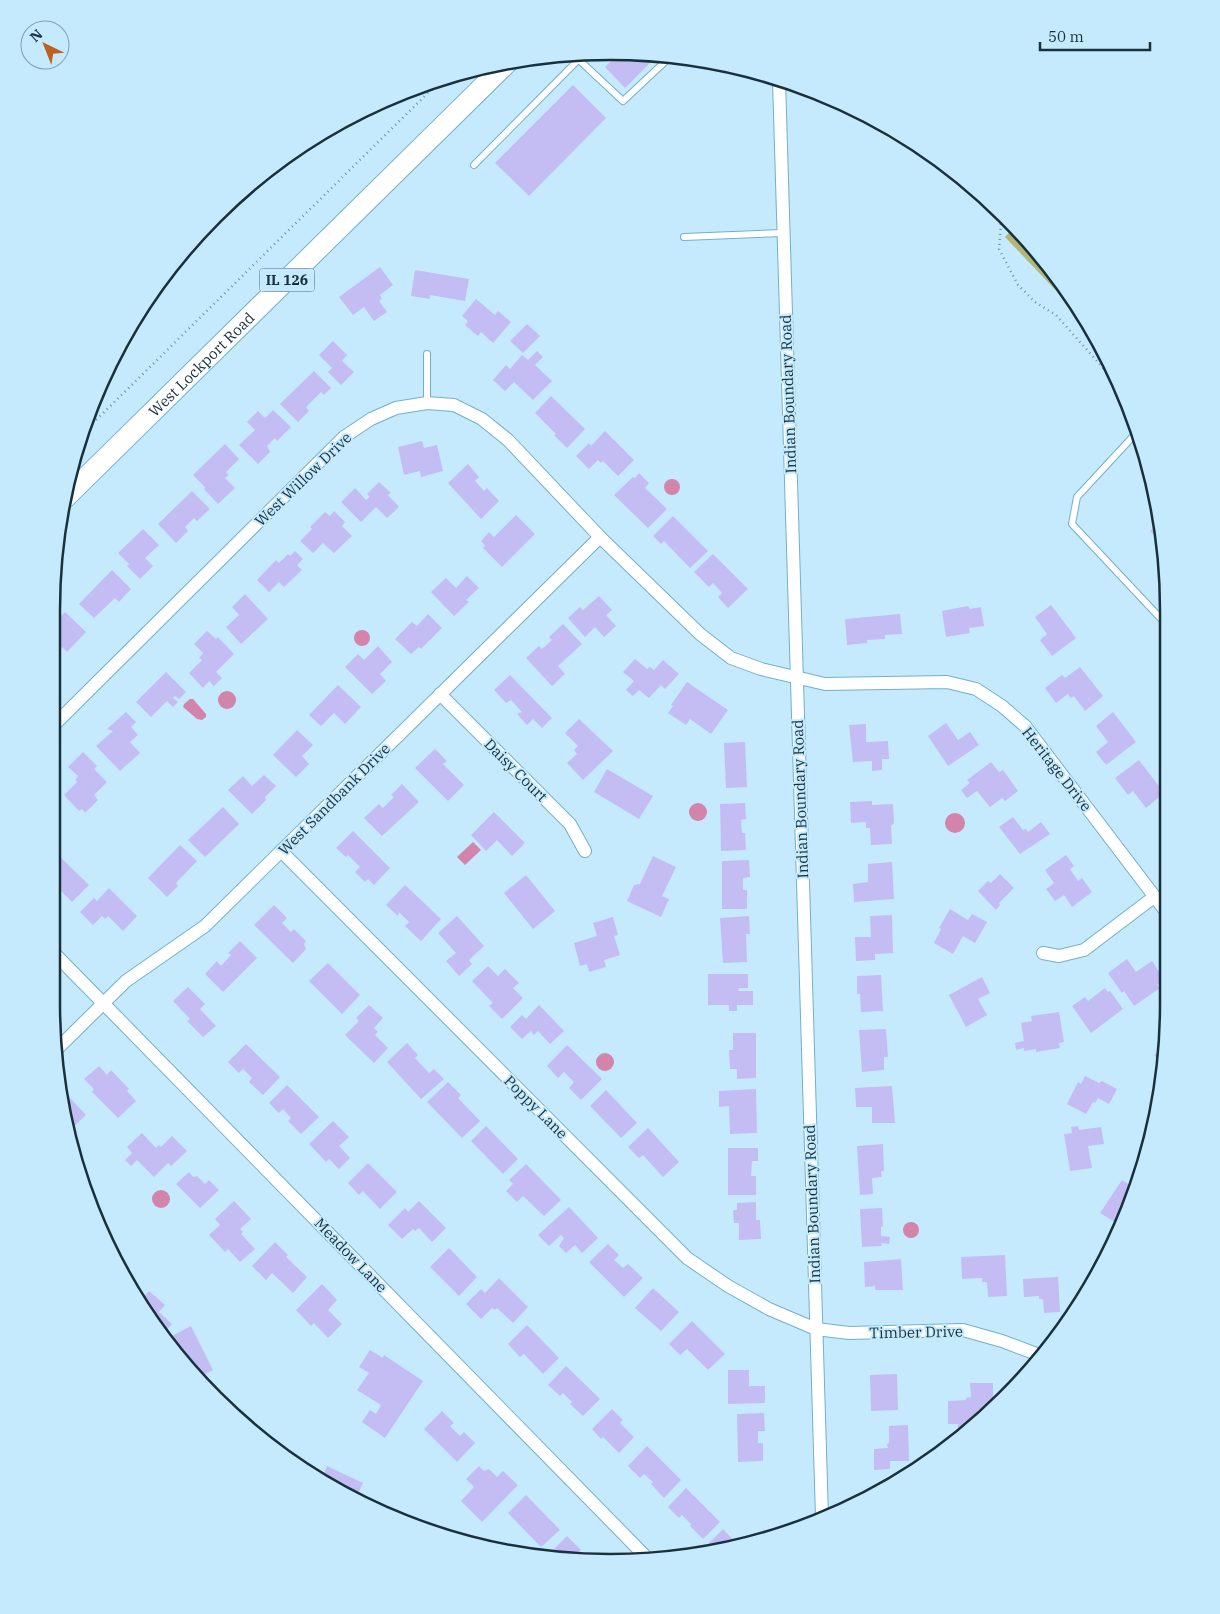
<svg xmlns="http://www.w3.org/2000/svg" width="1220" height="1614" viewBox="0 0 1220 1614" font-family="'IBM Plex Serif',serif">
  <rect width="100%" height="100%" fill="#c6eafd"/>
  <path fill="#b5b779" d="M1015,227L1074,299L1084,320L1005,237Z"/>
  <g fill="#d284aa">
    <circle cx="672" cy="487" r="8"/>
    <circle cx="362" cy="638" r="8"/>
    <circle cx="227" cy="700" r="9"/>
    <path d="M190,699H193L206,714V717L202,720L197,719L183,707L184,704Z"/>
    <circle cx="698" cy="812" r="9"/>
    <circle cx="955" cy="823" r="10"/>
    <path d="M473,842L481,850L465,865L457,857Z"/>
    <circle cx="605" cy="1062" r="9"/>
    <circle cx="161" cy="1199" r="9"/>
    <circle cx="911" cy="1230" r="8"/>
  </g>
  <g fill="#c3bdf4">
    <path d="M620,52L657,56L625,88L605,67Z"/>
    <path d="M573,85L606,118L529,196L495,163Z"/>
    <path d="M380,267L393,285L380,295L382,299L379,301L387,312L374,321L364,307L353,315L339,297Z"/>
    <path d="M415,270L469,279L465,301L430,295V299L411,296Z"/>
    <path d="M476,299L495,315L498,311L511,322L493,343L481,332L478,336L465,325L468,321L462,316Z"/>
    <path d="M527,324L540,336L523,353L510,341Z"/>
    <path d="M333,341L347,355L342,361L354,372L341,385L328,372L332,368L319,355Z"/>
    <path d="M537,351L543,357L535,365L552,381L533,400L514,382L505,391L493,380L506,365L510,369L522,355L528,360Z"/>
    <path d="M314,371L331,388L324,395L321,392L306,407L309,411L298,422L280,404Z"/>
    <path d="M551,396L585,429L567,448L554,435L556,434L535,413Z"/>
    <path d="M273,410L291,427L277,441L275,438L267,446L270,452L258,464L239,445L255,430L247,422L258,411L265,418Z"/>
    <path d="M605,431L634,460L618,476L603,461L601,463L598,460L589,469L576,456L589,443L591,446Z"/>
    <path d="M422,441L424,448L437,445L443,471L421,477L420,471L404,475L398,447Z"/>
    <path d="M225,444L239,459L226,472L229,475L225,478L235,488L218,504L204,489L205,487L193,475Z"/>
    <path d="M468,464L479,477L475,481L484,491L487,488L499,501L481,519L448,483Z"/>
    <path d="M639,473L649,483L645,488L667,509L648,528L614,495L633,477L635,478Z"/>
    <path d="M379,482L391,493L388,495L399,507L387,518L376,507L361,522L341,502L355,488L366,500L370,497L367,494Z"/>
    <path d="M192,491L210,509L197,521L194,518L185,527L188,531L176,543L158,524Z"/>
    <path d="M334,511L345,522L342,526L352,536L334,553L323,543L313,553L300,541L312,529L310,527L325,512L330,516Z"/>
    <path d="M516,515L535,534L502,567L483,548L485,545L481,541L489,532L494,537Z"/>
    <path d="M673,516L708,551L690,568L664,541L661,544L653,536Z"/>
    <path d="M1160,521L1164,537V545L1150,531Z"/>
    <path d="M143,529L159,545L145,558L153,566L140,579L127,566L129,564L118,553Z"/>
    <path d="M295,551L303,559L297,565L302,570L284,587L279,582L269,592L257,580L276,560L279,563L288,554L290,556Z"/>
    <path d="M713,554L748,589L728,608L718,597L722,593L713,583L709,587L694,572Z"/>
    <path d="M112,570L131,589L119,602L115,598L94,618L79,604Z"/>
    <path d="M467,576L479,588L466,600L469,602L454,616L431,592L446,578L456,588Z"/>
    <path d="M245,594L268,619L241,644L226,627L239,615L232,607Z"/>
    <path d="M599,596L612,610L606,615L616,626L604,637L595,627L585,637L568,618L580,607L583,610Z"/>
    <path d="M1051,605L1076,638L1052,656L1040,640L1047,634L1035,617Z"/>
    <path d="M968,606L970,609L981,607L984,626L969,628L970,633L946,637L942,611Z"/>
    <path d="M65,612L86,632L67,652L62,647L56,654L52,650V625Z"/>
    <path d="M428,614L442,628L421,649L419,647L411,654L395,639L412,622L417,626Z"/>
    <path d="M900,614L902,634L885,635V639L867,640V643L847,645L845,619Z"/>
    <path d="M563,624L582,644L558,666L565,674L552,686L526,658L539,646L542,649L552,640L549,637Z"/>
    <path d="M207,631L216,639L218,637L234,654L216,672L222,678L214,686L209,681L203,688L189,673L202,660L199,658L203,653L194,644Z"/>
    <path d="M378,646L392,662L380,674L386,681L372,694L345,667L358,654L364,660Z"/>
    <path d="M635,659L647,669L650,667L654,670L663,660L679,674L665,689L661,685L649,698L639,690L633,696L626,690L634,681L623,672Z"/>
    <path d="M1080,667L1103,696L1085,711L1074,696L1071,698L1068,694L1056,703L1045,688L1062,675L1065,678Z"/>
    <path d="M166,672L186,692L179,699L175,696L173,698L178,702L173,707L167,701L151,717L136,702Z"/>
    <path d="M510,675L552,718L542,728L533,719L527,725L517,714L522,712L511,700L506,703L494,690Z"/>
    <path d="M687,682L728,710L711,734L690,719L686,725L668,713L673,706L671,705Z"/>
    <path d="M338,685L361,707L345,724L334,713L321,726L309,715Z"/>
    <path d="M126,712L136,722L131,727L138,735L130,742L140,753L120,771L96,746L113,731L107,729Z"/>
    <path d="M1113,712L1136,742L1106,765L1096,752L1108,742L1096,726Z"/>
    <path d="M579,719L613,751L583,780L567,763L577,754L574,750L578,746L565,733Z"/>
    <path d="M946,723L958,740L970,732L979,745L948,766L928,736Z"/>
    <path d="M866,724V742L888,741L889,759H882V770L872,771V761L853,762L849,725Z"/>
    <path d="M297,730L313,745L302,756L309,764L296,777L273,755Z"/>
    <path d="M745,742L747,787L726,788L724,743Z"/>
    <path d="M435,749L447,761L443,764L464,785L448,801L415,768Z"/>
    <path d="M83,752L97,766L94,769L107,782L94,795L98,800L85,813L82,809L79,811L64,795L77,782L75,780L78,776L68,767Z"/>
    <path d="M1139,760L1164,793L1146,808L1133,791L1128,795L1115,778Z"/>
    <path d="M991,762L999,772L1003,770L1018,791L1005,801L1002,798L990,807L977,791L967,798L961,790L970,783L967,780Z"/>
    <path d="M607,769L653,796L639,819L594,792Z"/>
    <path d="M264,775L276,786L265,797L266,800L252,814L228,790L243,776L252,786Z"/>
    <path d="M402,784L419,802L382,836L364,818L379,804L383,808L394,797L391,795Z"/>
    <path d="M872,801V805L893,804L894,823L891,826L892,844L871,845L870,828H866V822L851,823L850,802Z"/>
    <path d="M745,803L746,819L741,820L742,833H745L746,850L721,851L720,804Z"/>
    <path d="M223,807L239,824L205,857L188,840Z"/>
    <path d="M494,812L525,843L512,856L497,840L486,851L471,835Z"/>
    <path d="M1013,817L1023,830L1026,829L1028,832L1041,822L1050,834L1020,854L999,827Z"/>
    <path d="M353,831L390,868L374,885L368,879L365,882L355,872L360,867L348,855L346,857L336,848Z"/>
    <path d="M180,845L197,861L176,883L178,886L167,897L148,878Z"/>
    <path d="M54,851L89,885L72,902L60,890L62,888L53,879L52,881V853Z"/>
    <path d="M1066,855L1074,866L1070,869L1078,881L1082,878L1092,892L1072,907L1064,895L1055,901L1046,889L1054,883L1045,870Z"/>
    <path d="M653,856L676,867L662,896L669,899L661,917L627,901L634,885L640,884Z"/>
    <path d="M749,860L750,877L743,878V890H747V909H722V861Z"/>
    <path d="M892,862L894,899L854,902L853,884L868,882V864Z"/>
    <path d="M1000,874L1014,888L999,903L1000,905L996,910L978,891L988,881L991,883Z"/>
    <path d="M526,875L555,911L533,929L504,893Z"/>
    <path d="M405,885L441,919L421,941L405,926L409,922L399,912L398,916L386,905Z"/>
    <path d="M109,888L137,916L123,931L108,916L105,919L102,916L93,925L80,912L94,898L97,901Z"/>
    <path d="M274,905L287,918L282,923L291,932L294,929L306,941L304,944L306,949L293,963L254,925Z"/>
    <path d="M950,909L968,920L972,914L987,922L975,943L963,936L953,954L934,943L941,929L939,928Z"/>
    <path d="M892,915L893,953L875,954V960L856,961L855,937H871L870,916Z"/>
    <path d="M457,916L484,946L469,960L472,964L459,976L446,961L456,953L438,933Z"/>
    <path d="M749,916L750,934H746L747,962L723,963L720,918Z"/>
    <path d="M613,917L618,935L614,936L620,955L604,960L606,967L589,972L587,964L580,966L574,943L597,936L593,923Z"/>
    <path d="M240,941L257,958L223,992L205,974L217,961L221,966L231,955L228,953Z"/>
    <path d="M1127,959L1136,972L1152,961L1164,979V980L1157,985L1160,988L1134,1006L1124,991L1122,993L1108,973Z"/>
    <path d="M328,963L360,995L342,1014L309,981Z"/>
    <path d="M488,966L498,976L505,969L519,983L513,988L523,998L502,1019L489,1006L493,1003L472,981Z"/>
    <path d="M708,974H748V988H739L738,991H753V1005H737V1011H729V1005H708Z"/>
    <path d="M881,975L883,1011L861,1012L860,994H857V976Z"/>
    <path d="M982,977L990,993L978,999L987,1015L966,1027L949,995Z"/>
    <path d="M188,987L205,1004L200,1009L216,1026L203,1037L187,1021L190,1019L173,1001Z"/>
    <path d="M1105,988L1108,992L1110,991L1123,1009L1091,1033L1072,1006L1085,997L1088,1001Z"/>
    <path d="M369,1005L383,1018L374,1028L378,1032L375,1035L388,1048L374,1063L345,1035L359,1021L356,1018Z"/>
    <path d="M539,1005L564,1031L550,1044L538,1031L534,1035L531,1031L522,1039L510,1027L522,1015L526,1019Z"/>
    <path d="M1059,1012L1064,1042L1059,1043L1060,1048L1036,1052V1049L1024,1051V1048L1016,1050L1015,1043L1024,1041L1021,1023L1032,1021L1031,1016Z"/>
    <path d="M886,1029L888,1057H884V1070L862,1072L859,1030Z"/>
    <path d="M733,1033H756V1078L737,1079V1069H730L729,1050H733Z"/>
    <path d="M407,1043L418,1055L415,1058L429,1073L434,1069L444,1079L421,1099L387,1062Z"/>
    <path d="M246,1044L280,1077L263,1095L249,1082L252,1078L243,1069L239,1073L228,1062Z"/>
    <path d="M567,1045L602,1079L581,1100L569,1088L574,1082L564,1072L558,1078L547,1066Z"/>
    <path d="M1164,1048V1069L1154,1055Z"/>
    <path d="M99,1066L107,1075L111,1070L129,1089L127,1091L136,1101L118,1118L92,1092L94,1089L84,1079Z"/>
    <path d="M1085,1076L1099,1083L1102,1081L1117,1089L1109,1104L1098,1098L1095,1103L1093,1102L1086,1114L1067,1104L1078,1082L1081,1084Z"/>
    <path d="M448,1082L461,1095L458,1098L480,1121L462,1138L427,1102Z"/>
    <path d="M287,1085L319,1117L301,1134L288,1121L291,1118L283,1109L279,1113L269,1103Z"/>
    <path d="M892,1086L895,1123H872V1107H856L855,1088Z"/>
    <path d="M756,1089L757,1133L730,1134L729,1106L719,1107V1091Z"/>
    <path d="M606,1090L637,1123L621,1138L590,1106Z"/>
    <path d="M69,1097L86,1115L68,1132L64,1102Z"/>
    <path d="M333,1121L349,1137L339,1146L350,1158L339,1169L329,1159L326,1162L309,1144Z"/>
    <path d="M486,1126L518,1159L503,1174L471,1141Z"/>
    <path d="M1078,1126L1079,1130L1101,1127L1104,1144L1088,1146L1092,1168L1070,1171L1064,1134L1072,1133L1071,1127Z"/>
    <path d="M648,1128L679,1162L663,1177L643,1155L639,1158L628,1147Z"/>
    <path d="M142,1133L156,1148L159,1145L161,1147L172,1136L187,1151L171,1166L168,1163L154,1177L137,1160L131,1166L125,1160L132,1153L127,1147Z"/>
    <path d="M883,1144L884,1171H881L882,1177L872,1178L873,1194L860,1195L857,1146Z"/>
    <path d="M728,1148H758V1161H752L751,1176H756V1195H728Z"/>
    <path d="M368,1163L397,1192L380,1209L363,1191L359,1195L348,1183Z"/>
    <path d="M526,1164L561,1200L544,1216L523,1196L517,1202L506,1191L513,1184L509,1180Z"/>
    <path d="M189,1172L193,1177L197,1176L205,1184L209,1180L219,1190L200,1208L176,1184Z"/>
    <path d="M1122,1180L1136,1189L1128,1201L1130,1203L1122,1222L1120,1221L1118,1224L1100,1213Z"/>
    <path d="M234,1201L251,1219L240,1229L243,1232L241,1234L255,1249L240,1262L228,1249L225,1252L209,1235L220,1225L215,1219Z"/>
    <path d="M419,1201L446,1228L432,1242L419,1228L415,1231L413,1229L402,1239L388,1225L405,1208L408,1212Z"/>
    <path d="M756,1202V1220H760L761,1239L739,1240V1223H734L733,1210H737V1203Z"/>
    <path d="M569,1207L598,1238L582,1253L575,1245L566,1253L559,1246L564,1238L561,1235L549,1246L538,1235Z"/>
    <path d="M882,1208L883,1226L881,1227V1236L890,1237L889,1244L881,1243L882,1246L862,1247L860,1209Z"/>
    <path d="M275,1242L288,1255L286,1257L307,1277L293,1293L272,1273L266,1280L252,1266Z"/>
    <path d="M608,1244L619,1255L614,1260L623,1268L628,1264L643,1278L624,1297L589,1262Z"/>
    <path d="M449,1248L477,1277L459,1296L430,1267Z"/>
    <path d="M1005,1255L1007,1296L988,1297L987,1282H982V1278L962,1279L961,1257Z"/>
    <path d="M119,1258L130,1268L123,1276L117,1260Z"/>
    <path d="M901,1259L903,1290H875V1286L865,1287L864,1262Z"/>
    <path d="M1058,1277L1060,1312L1044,1313L1043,1299H1039V1296L1024,1297L1023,1279Z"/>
    <path d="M499,1278L528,1307L513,1323L497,1308L495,1310L492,1308L481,1319L466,1304L481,1289L485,1293Z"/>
    <path d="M1094,1282V1284L1083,1299L1082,1283Z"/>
    <path d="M322,1284L337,1300L328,1310L342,1324L328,1338L314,1323L311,1326L296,1310Z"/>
    <path d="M653,1288L679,1312L661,1331L635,1308Z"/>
    <path d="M149,1291L165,1305L159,1312L172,1324L164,1333L153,1324L139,1302Z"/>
    <path d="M692,1321L725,1354L708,1370L687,1349L680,1355L669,1344Z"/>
    <path d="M527,1325L559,1358L543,1374L524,1354L520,1357L508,1344Z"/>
    <path d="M191,1326L213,1370L198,1378L186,1365L189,1364L183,1353L178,1355L170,1337Z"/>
    <path d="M370,1350L383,1358L384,1355L423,1381L385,1438L362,1422L370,1410L376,1414L381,1405L357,1390L369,1373L359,1367Z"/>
    <path d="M566,1366L600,1399L583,1416L570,1404L572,1402L563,1393L560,1396L548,1385Z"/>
    <path d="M728,1370H749V1386H765V1403L728,1404Z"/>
    <path d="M897,1374L898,1410L871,1411L870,1375Z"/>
    <path d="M970,1383H993V1405H990L991,1407L960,1434L958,1432V1424H948V1401L966,1400V1398L971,1397Z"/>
    <path d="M612,1409L623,1420L620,1423L634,1437L619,1453L603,1437L601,1439L592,1429Z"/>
    <path d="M442,1411L454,1423L450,1426L460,1436L464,1432L475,1443L457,1462L424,1429Z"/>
    <path d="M764,1413L765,1431H758V1443H763V1461L738,1462L737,1414Z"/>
    <path d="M908,1425L909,1461H890V1469L874,1470V1449L888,1448L887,1444L889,1443V1426Z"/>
    <path d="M647,1446L681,1480L664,1498L651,1484L653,1482L644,1474L640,1478L628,1466Z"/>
    <path d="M327,1466L363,1483L355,1500L322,1478Z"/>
    <path d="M479,1466L484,1471L489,1469L497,1477L503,1471L518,1485L482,1522L461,1501L474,1487L466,1479Z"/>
    <path d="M686,1488L720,1522L703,1539L690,1526L691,1524L682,1515L679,1518L668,1507Z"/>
    <path d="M526,1495L560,1530L541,1547L508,1513Z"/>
    <path d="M723,1529L737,1544L706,1550L704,1548Z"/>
    <path d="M567,1536L581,1550L576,1555L578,1557L548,1555Z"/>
  </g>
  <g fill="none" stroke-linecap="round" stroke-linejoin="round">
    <g stroke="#72afcc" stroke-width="8">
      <g id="service">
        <path d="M578,59L623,101L670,57"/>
        <path d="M474,165L584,54"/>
        <path d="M684,237L783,233"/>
        <path d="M427,403V354"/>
        <path d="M1139,430L1077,497L1072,524L1164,622"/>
      </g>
    </g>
    <g stroke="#72afcc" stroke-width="14">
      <g id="minor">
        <path d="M779,80L822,1517"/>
        <path d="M440,694L570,824L585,851"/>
        <path d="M52,727L344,437L371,419L396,408L427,403L454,405L482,419L508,440L600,537L700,634L731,658L761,669L825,684L947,682L976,689L1002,706L1025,726L1164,909"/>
        <path d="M281,851L687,1258L728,1286L769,1309L816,1329L849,1333L963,1330L1002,1341L1042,1356"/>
        <path d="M51,950L650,1561"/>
        <path d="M1043,953L1059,956L1084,950L1154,897"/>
        <path d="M57,1049L126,981L205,926L600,537"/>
      </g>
    </g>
    <g stroke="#72afcc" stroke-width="22">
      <g id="primary">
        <path id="s1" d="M65,498L509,61"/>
      </g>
    </g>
    <g stroke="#7190a0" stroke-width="2.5" stroke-dasharray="1 4" stroke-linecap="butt">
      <path d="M1005,215L1001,222L999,249L1018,285L1035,302L1056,315L1104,369L1108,368"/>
      <path d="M82,434L440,81"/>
    </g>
    <use href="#service" stroke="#fff" stroke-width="6"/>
    <use href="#minor" stroke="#fff" stroke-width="12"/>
    <use href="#primary" stroke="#fff" stroke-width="20"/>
  </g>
  <g text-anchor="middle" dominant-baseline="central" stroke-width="4" stroke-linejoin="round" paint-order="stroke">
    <rect fill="#c6eafd" stroke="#4c6877" stroke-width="1" x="259.5" y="268.5" width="55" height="23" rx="4"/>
    <g font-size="14" font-weight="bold" fill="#18313d">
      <text x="287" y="280">IL 126</text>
    </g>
    <g font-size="15" fill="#18313d" stroke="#c6eafd">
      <text stroke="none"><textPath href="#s1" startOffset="191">West Lockport Road</textPath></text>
      <text transform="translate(788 394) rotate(-92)">Indian Boundary Road</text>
      <text transform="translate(303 479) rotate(-44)">West Willow Drive</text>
      <text transform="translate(1057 769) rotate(52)">Heritage Drive</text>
      <text transform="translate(516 770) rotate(45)">Daisy Court</text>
      <text transform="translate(334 799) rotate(-45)">West Sandbank Drive</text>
      <text transform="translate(800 799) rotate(-92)">Indian Boundary Road</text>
      <text transform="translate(536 1107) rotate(45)">Poppy Lane</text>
      <text transform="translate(812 1204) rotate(-92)">Indian Boundary Road</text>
      <text transform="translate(351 1255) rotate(46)">Meadow Lane</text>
      <text transform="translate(916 1332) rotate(-1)">Timber Drive</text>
    </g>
  </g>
  <path d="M0 0H1220V1614H0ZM610 60H610A550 550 0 0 1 1160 610V1004A550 550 0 0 1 610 1554H610A550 550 0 0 1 60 1004V610A550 550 0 0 1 610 60Z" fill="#c6eafd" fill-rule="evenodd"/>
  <path fill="none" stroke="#18313d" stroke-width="2.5" d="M610 60H610A550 550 0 0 1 1160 610V1004A550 550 0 0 1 610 1554H610A550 550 0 0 1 60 1004V610A550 550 0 0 1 610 60Z"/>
  <g transform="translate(45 45) rotate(317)"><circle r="24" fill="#c6eafd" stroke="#80a0b0"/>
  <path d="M0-4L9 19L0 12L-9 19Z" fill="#c05f1e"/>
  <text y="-8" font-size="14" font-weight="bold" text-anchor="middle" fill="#18313d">N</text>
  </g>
  <path d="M1040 42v8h110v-8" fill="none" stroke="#18313d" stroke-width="2.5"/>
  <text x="1048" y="42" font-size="15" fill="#18313d" stroke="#c6eafd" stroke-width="4" paint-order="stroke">50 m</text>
</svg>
